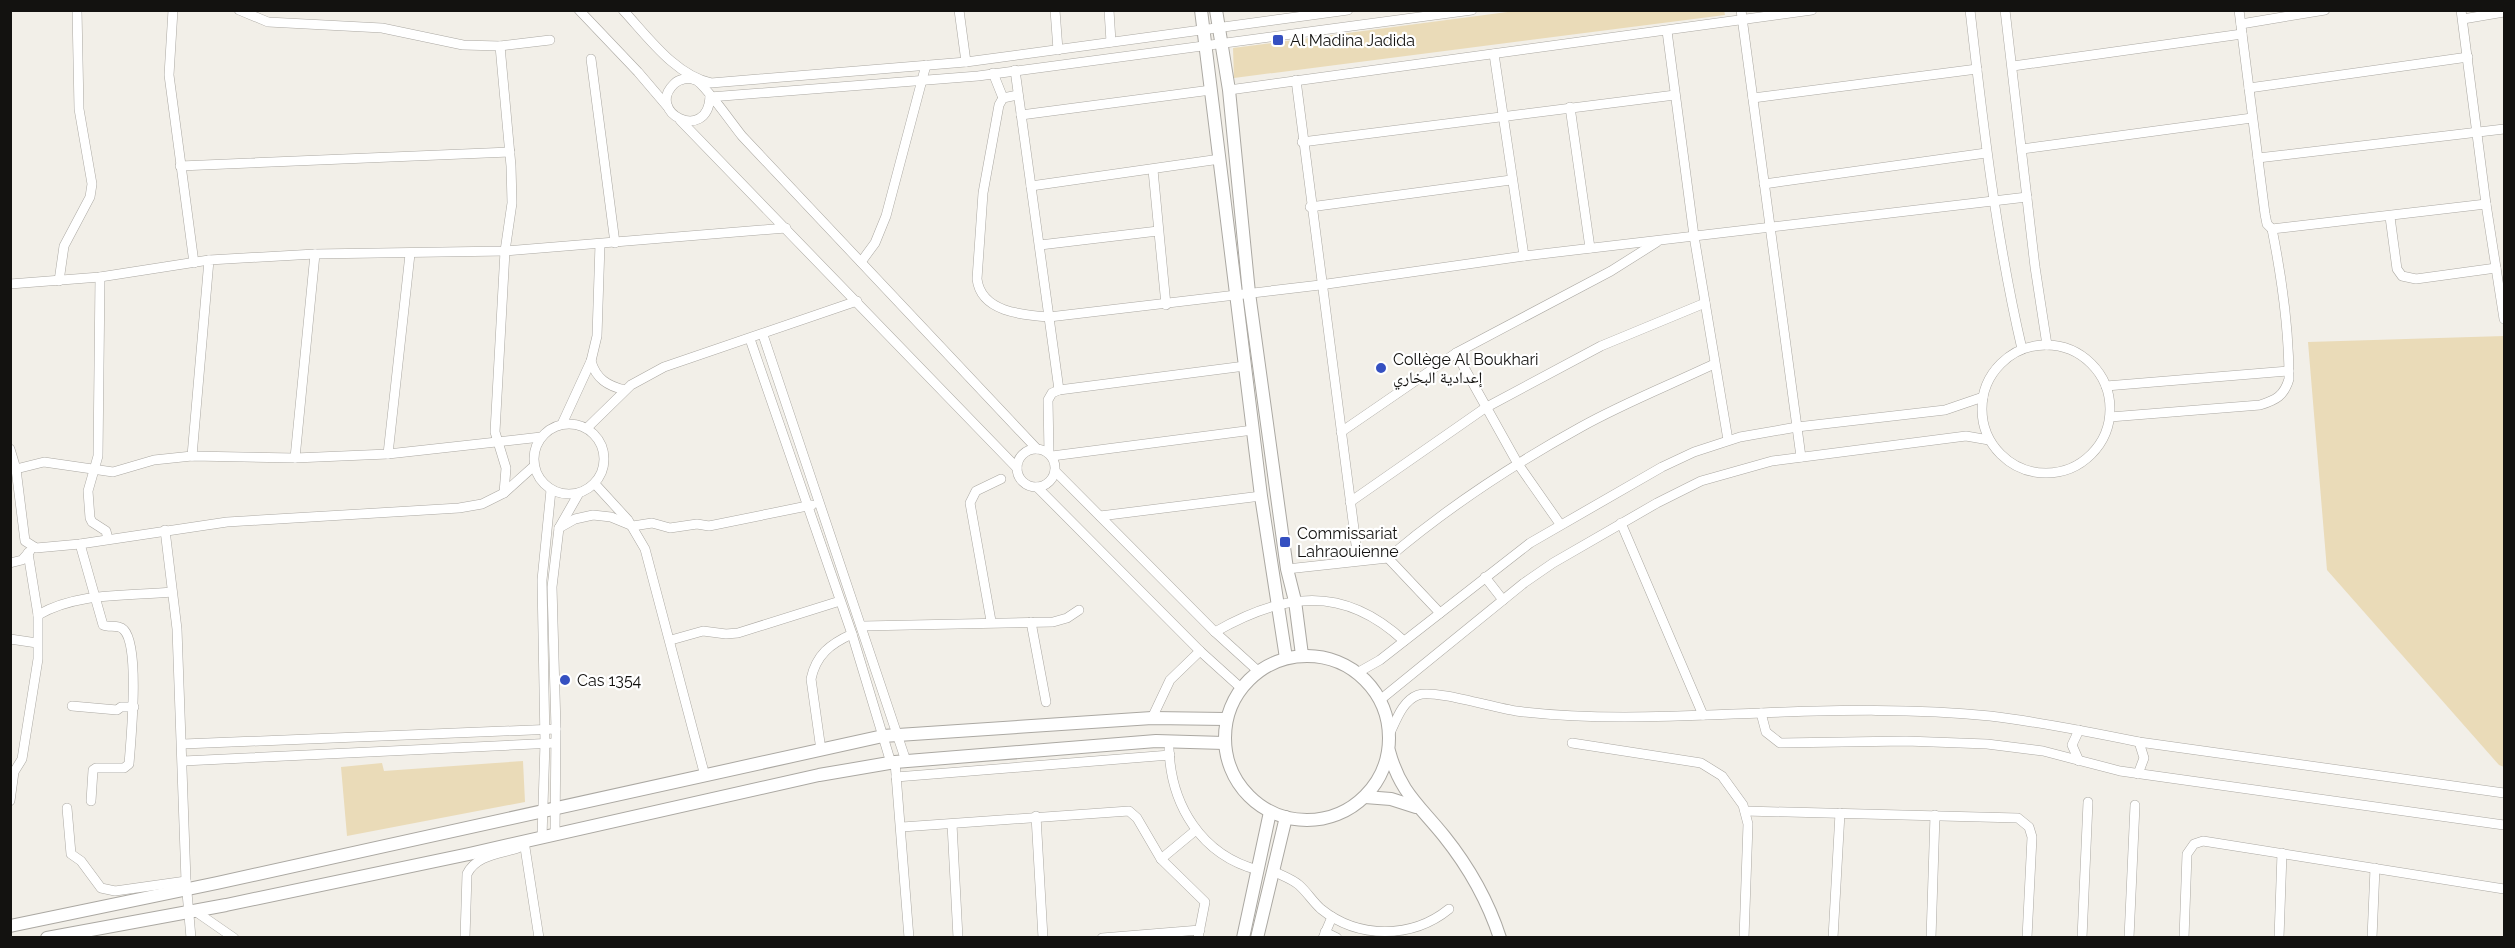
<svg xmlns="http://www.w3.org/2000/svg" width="2515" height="948" viewBox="0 0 2515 948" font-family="Raleway,'Noto Naskh Arabic',sans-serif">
  <rect width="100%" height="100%" fill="#f2efe8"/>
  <g fill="#eadbb8">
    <path d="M1724,10L1725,15L1234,78L1233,48L1515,11Z"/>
    <path d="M2504,336V767L2499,765L2327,570L2308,342Z"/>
    <path d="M523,761L525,802L347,836L341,767L382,763L384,771Z"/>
  </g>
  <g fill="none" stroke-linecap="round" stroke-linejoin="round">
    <g stroke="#aba8a2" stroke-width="10">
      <g id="minor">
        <path d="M173,10L169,75L194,263"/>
        <path d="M239,10L268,22L382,28L463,45L500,46L550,40"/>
        <path d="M579,10L638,72L667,106"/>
        <path d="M623,10C648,37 675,75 711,83L966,62L1348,10"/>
        <path d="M959,10L966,62"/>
        <path d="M1055,10L1058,50"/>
        <path d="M1109,10L1111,42"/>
        <path d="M1741,10L1801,457"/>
        <path d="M1970,10C1983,124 1996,238 2022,349"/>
        <path d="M2005,10L2035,267L2047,345"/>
        <path d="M2461,10L2486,204L2504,319"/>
        <path d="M2463,19L2504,12"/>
        <path d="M2241,24L2325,10"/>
        <path d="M1667,31L1694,236L1728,440"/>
        <path d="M500,46L511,166L512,203L505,251L495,432L506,468L504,493"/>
        <path d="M1494,54L1524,256"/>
        <path d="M591,59L615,243"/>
        <path d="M2013,66L2242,34"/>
        <path d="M1015,70L1059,390"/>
        <path d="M993,73L1003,98"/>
        <path d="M1296,80L1358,560"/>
        <path d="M2249,88L2468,57"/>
        <path d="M1229,90L1812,10"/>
        <path d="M1018,95L1003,98L999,105L983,193L977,279C981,312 1022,315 1049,317L1320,285L1524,256L2027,197"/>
        <path d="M710,97L978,76L1472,10"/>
        <path d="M710,97C707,144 645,112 674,84C679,79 688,77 695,80C703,82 733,125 742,136L1037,449"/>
        <path d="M1753,98L1977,69"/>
        <path d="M1570,107L1590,248"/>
        <path d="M1021,115L1211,90"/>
        <path d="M680,120L1017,468"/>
        <path d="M1302,142L1675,95"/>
        <path d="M2022,149L2252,118"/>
        <path d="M2258,158L2504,129"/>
        <path d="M180,166L510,152"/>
        <path d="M1153,170L1166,305"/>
        <path d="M1764,184L1986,153"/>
        <path d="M1031,186L1220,159"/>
        <path d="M1310,207L1511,180"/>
        <path d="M2390,217L2397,269L2402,276L2416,279L2496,268"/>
        <path d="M2272,229L2486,204"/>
        <path d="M1040,245L1158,231"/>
        <path d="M861,262L875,243L886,216L926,65"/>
        <path d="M100,277L98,456L88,491L90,518L92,522L106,531L108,539"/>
        <path d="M59,281L64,246L90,197L92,184L79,109L77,10"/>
        <path d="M10,284L100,277L209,260"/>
        <path d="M763,335L906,761"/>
        <path d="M750,339L852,634L891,763"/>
        <circle cx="2046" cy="409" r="64"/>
        <path d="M1456,353L1518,464L1560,524"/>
        <path d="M591,361C596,379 608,386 625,390"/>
        <path d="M2106,386L2289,371"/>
        <path d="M2110,417L2260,405C2276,400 2284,396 2289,379C2289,328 2282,279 2272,229L2267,224L2265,214L2239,10"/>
        <circle cx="569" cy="459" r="35"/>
        <path d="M562,424L591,361L597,336L600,244"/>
        <path d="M587,428L631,385L664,367L857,301"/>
        <path d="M1341,432L1456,353L1611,271L1657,242"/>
        <path d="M10,449L16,469L25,541L36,548L80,544L227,522L459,508L482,504L504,493L534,466"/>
        <circle cx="1036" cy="468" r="19"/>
        <path d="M1049,453L1048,400L1052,393L1059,390L1245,366"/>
        <path d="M388,454L410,254"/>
        <path d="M192,456L209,260L315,254L505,251L786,228"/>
        <path d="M1052,456L1253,430"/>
        <path d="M295,458L315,254"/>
        <path d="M16,469L44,462L113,472L154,460L192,456L295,458L388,454L541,437"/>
        <path d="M1055,471L1215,632L1258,671"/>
        <path d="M595,484L628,520L645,549L705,776"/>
        <path d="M1037,487L1200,651L1241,688"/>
        <path d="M1350,502L1485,408L1601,346L1705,303"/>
        <path d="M1100,516L1261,496"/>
        <path d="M1621,523L1703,715"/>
        <path d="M559,528L575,519L593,515L611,517L633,526L652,523L670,528L697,524L709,526L812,505"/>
        <path d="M165,530L177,629L186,881L191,938"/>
        <path d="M80,544L103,625C109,628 119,624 124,630C140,647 131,739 129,764L124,768H96L93,770L91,801"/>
        <path d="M1388,558C1448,507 1512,465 1581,427C1624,403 1670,385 1714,364"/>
        <path d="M10,563L22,560L30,551"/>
        <path d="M1287,569L1388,558L1440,613"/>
        <path d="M1485,577L1503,600"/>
        <path d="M38,615C77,592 128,596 172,592"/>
        <path d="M991,621L970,503L976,491L1001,479"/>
        <path d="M1031,622L1046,702"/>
        <path d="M863,626L1053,622L1067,618L1079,610"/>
        <path d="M1215,632C1283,593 1343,584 1404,641"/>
        <path d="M10,639L37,643"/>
        <path d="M671,640L703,631L726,634L738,633L840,601"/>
        <path d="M1357,673L1380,660L1530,543L1662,467L1694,452L1740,437L1797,427L1945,410L1983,397"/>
        <path d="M1380,700L1524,583L1553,563L1657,503L1701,481L1772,461L1966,436L1989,440"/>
        <path d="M72,706L117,710L121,707H134"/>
        <path d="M1152,718L1170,680L1200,651"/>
        <path d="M2079,730L2072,745L2079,761"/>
        <path d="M1389,735C1396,721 1402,701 1418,695C1434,689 1494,708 1516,711C1597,721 1680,716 1761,713"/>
        <path d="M1572,743L1701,763L1722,776L1743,805L1748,824L1744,938"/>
        <path d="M183,744L556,729"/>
        <path d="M1169,749C1171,805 1201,855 1258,870"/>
        <path d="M821,750L811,679C816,655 830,644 852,634"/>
        <path d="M183,761L555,743"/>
        <path d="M895,762L909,938"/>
        <path d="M2138,774L2144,758L2139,742"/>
        <path d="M896,777L1170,755"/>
        <path d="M2504,793L2139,742C2090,732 2040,722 1990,716C1915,708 1837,710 1761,713L1766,732L1780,743L1906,741L1987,744L2043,751L2120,771L2504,825"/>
        <path d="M10,801L14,772L22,759L38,659V615L28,553"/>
        <path d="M67,808L71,854L81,861L101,888L115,891L186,881"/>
        <path d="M1745,811L2018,818L2029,827L2032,837L2027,938"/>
        <path d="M1036,816L1043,938"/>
        <path d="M952,824L958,938"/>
        <path d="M902,827L1129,811L1137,818L1161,859L1205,902L1198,938"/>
        <path d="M555,834L556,729L552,587L559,528L579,493"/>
        <path d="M542,837L545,743L542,580L551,490"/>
        <path d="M524,841L539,938"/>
        <path d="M1161,859L1196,830"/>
        <path d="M1275,872C1283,876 1292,879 1299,885C1307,892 1313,902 1321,909C1358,939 1412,939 1449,909"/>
        <path d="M195,911L234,938"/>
        <path d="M1325,932L1337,938"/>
        <path d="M465,938L467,874C476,855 500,854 518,848"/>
        <path d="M1102,938L1200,930"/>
        <path d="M1323,938L1332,917"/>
        <path d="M1833,938L1840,813"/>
        <path d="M1931,938L1935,815"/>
        <path d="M2082,938L2088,802"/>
        <path d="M2129,938L2135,805"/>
        <path d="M2184,938L2187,854L2194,844L2203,841L2504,889"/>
        <path d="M2279,938L2282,853"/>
        <path d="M2372,938L2375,868"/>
      </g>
    </g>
    <g stroke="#aba8a2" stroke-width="14">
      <g id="tertiary">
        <path d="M1201,10L1261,496L1286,658"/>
        <path d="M1216,10L1229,90L1249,293L1287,569L1295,601L1302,655"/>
        <circle cx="1307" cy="738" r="82"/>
        <path d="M1389,751C1400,792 1419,805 1444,836C1468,866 1488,901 1500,938"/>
        <path d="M1365,797L1391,799L1416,807"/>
        <path d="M10,926L217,883L883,736L1152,718L1226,719"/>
        <path d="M47,938L226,905L469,854L819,775L895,762L1156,741L1224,743"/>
        <path d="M1243,938L1270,812"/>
        <path d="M1257,938L1286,817"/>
      </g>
    </g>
    <use href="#minor" stroke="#fff" stroke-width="9"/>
    <use href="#tertiary" stroke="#fff" stroke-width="12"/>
  </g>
  <g fill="#3550c1" stroke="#fff" stroke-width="2">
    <rect x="1272" y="34" width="12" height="12" rx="3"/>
    <circle cx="1381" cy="368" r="6"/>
    <rect x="1279" y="536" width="12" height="12" rx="3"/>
    <circle cx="565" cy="680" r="6"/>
  </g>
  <g text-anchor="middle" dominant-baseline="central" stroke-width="4.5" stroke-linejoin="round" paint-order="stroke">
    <g font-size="16" fill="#131210" stroke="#fff" text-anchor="start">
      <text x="1290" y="40">Al Madina Jadida</text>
      <text x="1393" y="359">Collège Al Boukhari<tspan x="1393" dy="18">إعدادية البخاري</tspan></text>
      <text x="1297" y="533">Commissariat<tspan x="1297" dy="18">Lahraouienne</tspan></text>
      <text x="577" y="680">Cas 1354</text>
    </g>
  </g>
  <rect width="2515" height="948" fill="none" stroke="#131210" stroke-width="24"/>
</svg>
